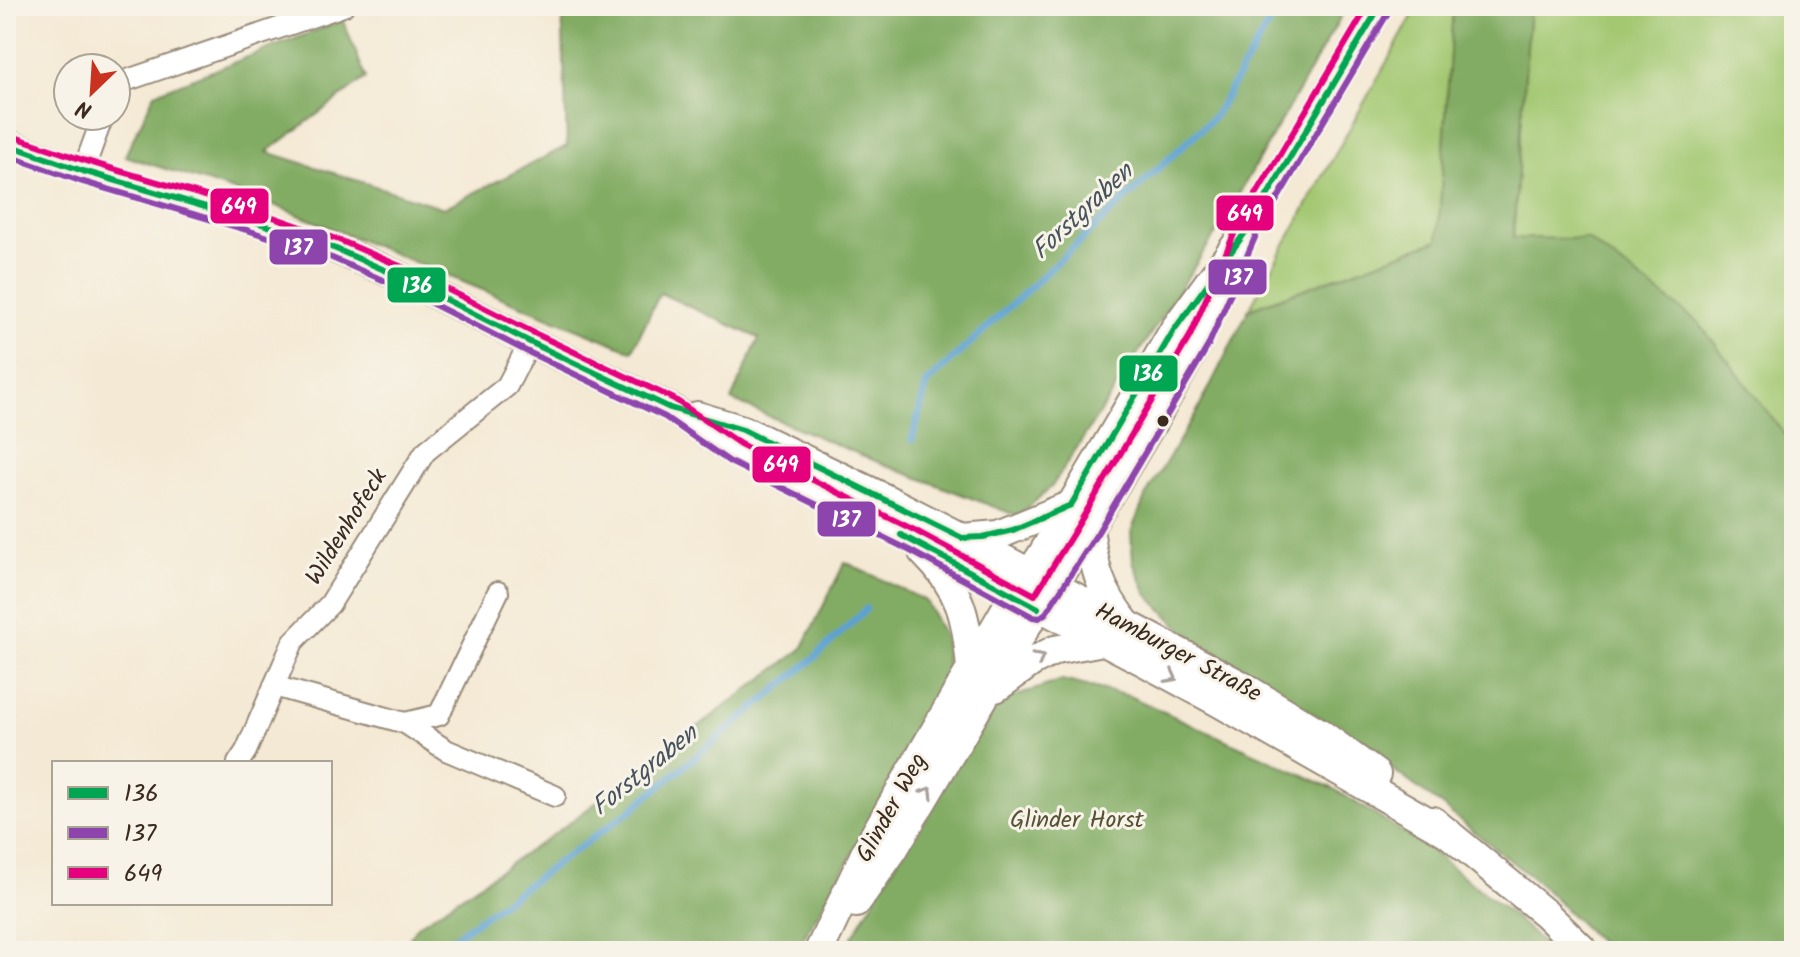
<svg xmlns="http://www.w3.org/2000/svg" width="1800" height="957" viewBox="0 0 1800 957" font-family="Kalam,sans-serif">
  <rect width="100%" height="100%" fill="#f7f3e8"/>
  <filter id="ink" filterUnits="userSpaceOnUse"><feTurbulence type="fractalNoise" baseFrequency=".0125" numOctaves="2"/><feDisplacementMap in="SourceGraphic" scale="16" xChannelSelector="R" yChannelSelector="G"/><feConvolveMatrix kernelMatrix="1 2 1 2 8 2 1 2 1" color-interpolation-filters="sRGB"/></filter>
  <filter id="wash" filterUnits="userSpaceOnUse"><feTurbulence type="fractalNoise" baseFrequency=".006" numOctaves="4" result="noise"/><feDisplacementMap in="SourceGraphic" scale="32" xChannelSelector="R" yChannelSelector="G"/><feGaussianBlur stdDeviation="1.8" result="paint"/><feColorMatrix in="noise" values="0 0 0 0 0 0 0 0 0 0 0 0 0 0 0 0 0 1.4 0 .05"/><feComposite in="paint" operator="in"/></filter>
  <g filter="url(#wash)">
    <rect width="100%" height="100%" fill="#f4e9d4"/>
    <g fill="#a3c871" stroke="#6f7948" stroke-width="2">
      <path d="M1418,6H1453L1438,240L1249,309Z"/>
      <path d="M1530,6H1794V446L1513,239Z"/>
    </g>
    <g fill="#82ac63" stroke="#5e6b40" stroke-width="2">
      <path d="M562,6H1347L1220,227L1052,486L1018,516L880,463L731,400L759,338L660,293L632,351L262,200L125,156L155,93L343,20L366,78L267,152L444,208L567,146Z"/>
      <path d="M1453,6H1530L1513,238L1587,239L1698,322L1794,446V951H1608L1541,885L1437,802L1336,728L1193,638L1174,622L1147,594L1133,562L1131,532L1146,495L1199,408L1249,309L1438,240Z"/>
      <path d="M845,562L926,601L945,638L948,690L796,951H403L416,927L554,834L802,649Z"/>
      <path d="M1062,680L1129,696L1334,789L1429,849L1512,915L1551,951H844L988,706Z"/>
    </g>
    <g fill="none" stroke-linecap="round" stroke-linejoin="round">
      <g stroke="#5ca1d1" stroke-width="7">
        <path d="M912,440L927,383L1214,117L1279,6"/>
        <path d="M439,951L442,946L630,811L811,661L866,609"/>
      </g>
    </g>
  </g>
  <g filter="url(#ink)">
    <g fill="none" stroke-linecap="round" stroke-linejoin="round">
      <g stroke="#988a79" stroke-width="24">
        <g id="street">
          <path d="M116,84L343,6"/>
          <path d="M83,171L103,116"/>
          <path d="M274,686L405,723L446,750L555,796"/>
          <path d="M405,723L439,715L498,592"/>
          <path d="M238,763L246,751L293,642L330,604L425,452L507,386L530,342"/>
        </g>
      </g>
      <g stroke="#988a79" stroke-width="32">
        <g id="secondary">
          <path d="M6,144L83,171L250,220L336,249L403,278L530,342L670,408L735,453L910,539L1145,662L1220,703L1448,833"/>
          <path d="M697,416L743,430L886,499L1007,561L1237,683L1320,733L1376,774"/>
          <path d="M1089,527C1094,568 1099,589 1125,622"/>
          <path d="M962,538L998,535L1071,505"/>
          <path d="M923,552C961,589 967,617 971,669"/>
          <path d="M996,688L1032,662L1055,650L1103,641"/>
          <path d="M1433,821L1546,914L1584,951"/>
          <path d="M856,903L893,850L1027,625L1065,568L1155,418L1199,341L1226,278"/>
          <path d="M819,951L871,841L1004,612L1042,555L1174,330L1247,230L1380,6"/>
        </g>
      </g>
      <use href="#street" stroke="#fff" stroke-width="20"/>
      <use href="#secondary" stroke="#fff" stroke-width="28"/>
      <g stroke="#f7f3e8" stroke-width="12">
        <g id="bus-1">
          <path d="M6,144L83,171L250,220L336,249L403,278L530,342L670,408L743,430L962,538L983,537L1013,530L1071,505L1174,330L1247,230L1380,6"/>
          <path d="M901,535L1038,608"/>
        </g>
      </g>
      <g stroke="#f7f3e8" stroke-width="12">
        <path id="bus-2" d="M6,155L80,181L247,230L332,258L399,287L526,351L665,417L730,462L905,548L1033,617L1039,618L1046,613L1098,532L1208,346L1256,235L1389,11"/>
      </g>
      <g stroke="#f7f3e8" stroke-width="12">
        <path id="bus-3" d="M9,135L86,161L253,210L339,240L407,269L534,333L674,399L740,444L914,530L1035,595L1080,522L1190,336L1238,225L1368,6"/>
      </g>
      <use href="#bus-1" stroke="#00a651" stroke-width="6"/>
      <use href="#bus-2" stroke="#8e44ad" stroke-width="6"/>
      <use href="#bus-3" stroke="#e5007d" stroke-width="6"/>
    </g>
    <defs><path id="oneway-chevron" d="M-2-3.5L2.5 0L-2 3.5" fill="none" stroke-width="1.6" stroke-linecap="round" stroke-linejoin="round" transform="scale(2)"/></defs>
    <g stroke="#a79f9a">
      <use href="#oneway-chevron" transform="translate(1039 658) rotate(-29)"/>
      <use href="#oneway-chevron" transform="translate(1172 677) rotate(28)"/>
      <use href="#oneway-chevron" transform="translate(928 792) rotate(-59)"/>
    </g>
  </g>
  <circle fill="#3b2a1e" stroke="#f7f3e8" stroke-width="3" cx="1163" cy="421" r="7"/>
  <g text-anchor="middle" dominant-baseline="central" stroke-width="6" stroke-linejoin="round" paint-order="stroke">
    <g font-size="24" fill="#3b2a1e" stroke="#f7f3e8">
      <text transform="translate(347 527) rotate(-58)">Wildenhofeck</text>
      <text transform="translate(1178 653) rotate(28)">Hamburger Straße</text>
      <text transform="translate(892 808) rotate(-61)">Glinder Weg</text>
    </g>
    <g font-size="24" fill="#555233" stroke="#f7f3e8">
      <text x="1077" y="820">Glinder Horst</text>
    </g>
    <g font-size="26" font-style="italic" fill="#47545d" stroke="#f7f3e8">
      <text transform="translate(1083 212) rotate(-43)">Forstgraben</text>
      <text transform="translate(645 771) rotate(-39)">Forstgraben</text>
    </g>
  </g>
  <g stroke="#f7f3e8" stroke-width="3">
    <rect x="209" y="187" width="61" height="38" rx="8" fill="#e5007d"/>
    <rect x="1215" y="194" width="60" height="38" rx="8" fill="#e5007d"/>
    <rect x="268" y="228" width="61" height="38" rx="8" fill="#8e44ad"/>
    <rect x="1207" y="258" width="61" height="38" rx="8" fill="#8e44ad"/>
    <rect x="386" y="266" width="61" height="38" rx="8" fill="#00a651"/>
    <rect x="1118" y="354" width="61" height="39" rx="8" fill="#00a651"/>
    <rect x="751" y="445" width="61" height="39" rx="8" fill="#e5007d"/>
    <rect x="816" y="500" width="61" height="38" rx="8" fill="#8e44ad"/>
  </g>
  <g font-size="22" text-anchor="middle" font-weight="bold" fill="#fff">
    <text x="239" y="214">649</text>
    <text x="1245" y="221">649</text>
    <text x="298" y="255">137</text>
    <text x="1238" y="285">137</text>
    <text x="417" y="293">136</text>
    <text x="1148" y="381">136</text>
    <text x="781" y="472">649</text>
    <text x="846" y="527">137</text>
  </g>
  <rect width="1800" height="957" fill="none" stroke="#f7f3e8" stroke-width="32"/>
  <rect x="52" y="761" width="280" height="144" fill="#f7f3e8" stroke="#aca397" stroke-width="2"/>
  <rect x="68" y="787" width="40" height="12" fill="#00a651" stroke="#aca397" stroke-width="2"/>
  <text x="124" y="801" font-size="24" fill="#3b2a1e">136</text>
  <rect x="68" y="827" width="40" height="12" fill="#8e44ad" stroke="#aca397" stroke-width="2"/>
  <text x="124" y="841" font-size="24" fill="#3b2a1e">137</text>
  <rect x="68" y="867" width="40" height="12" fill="#e5007d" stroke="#aca397" stroke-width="2"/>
  <text x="124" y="881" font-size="24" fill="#3b2a1e">649</text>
  <g transform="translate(92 92) rotate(205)"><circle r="38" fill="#f7f3e8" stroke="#aca397" stroke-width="2"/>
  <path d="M0-6L14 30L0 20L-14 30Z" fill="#c8321e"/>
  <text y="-12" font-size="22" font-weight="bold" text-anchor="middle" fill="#3b2a1e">N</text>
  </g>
</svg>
